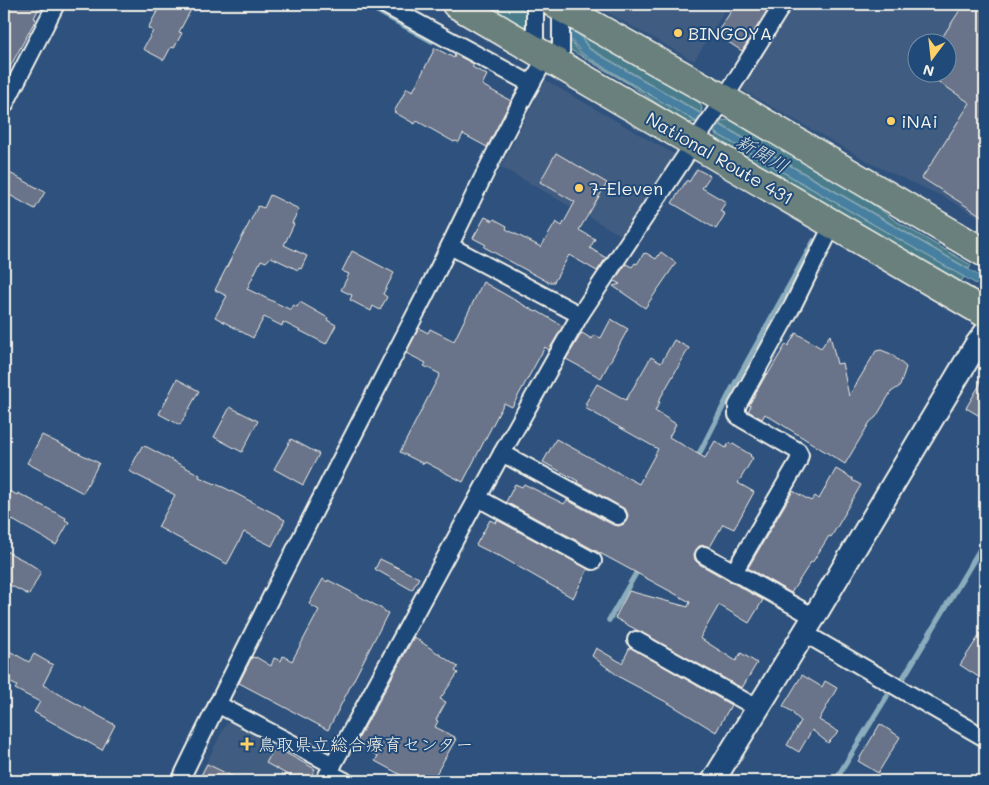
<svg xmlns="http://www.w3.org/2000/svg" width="989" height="785" viewBox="0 0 989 785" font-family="Mali,'Klee One',sans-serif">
  <rect width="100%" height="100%" fill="#2e527d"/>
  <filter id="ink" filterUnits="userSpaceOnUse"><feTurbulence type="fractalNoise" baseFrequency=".02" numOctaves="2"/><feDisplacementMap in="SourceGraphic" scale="10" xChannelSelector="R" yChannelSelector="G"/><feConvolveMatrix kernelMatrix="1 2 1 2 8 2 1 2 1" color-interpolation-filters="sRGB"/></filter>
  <g filter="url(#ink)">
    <g fill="#405c81" fill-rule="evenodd">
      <path d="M592,4H729L694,61Z"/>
      <path d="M791,4H985V221L944,197L876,166L739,88ZM916,42H946V72H916Z"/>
      <path d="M545,80L679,157L626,238L501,167Z"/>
      <path d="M234,721L317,765L319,772L314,781H197L226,724Z"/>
    </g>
    <g fill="#497d8b" stroke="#9eb7ba">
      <path d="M474,4C483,4 506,2 514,4C526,8 536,23 519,28Z"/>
      <path d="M576,29L698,99L702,108L701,113L589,48Z"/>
      <path d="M565,34L582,55L696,122L685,123L629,84L569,49Z"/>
      <path d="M727,120H734L834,177L896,221L971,265L969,269L720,124L722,121Z"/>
      <path d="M715,133L964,277L959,285L719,145L716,139Z"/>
    </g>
    <path fill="#467fa0" stroke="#8cadbd" d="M566,4L575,29L589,49L985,279V289L652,96L583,54L565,32Z"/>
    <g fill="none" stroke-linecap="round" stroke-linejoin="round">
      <g stroke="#8cadbd" stroke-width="5.5">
        <path d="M365,4L432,41"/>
        <path d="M696,460L732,389L814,241"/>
        <path d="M609,620L639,568"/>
        <path d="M899,685L985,541"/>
        <path d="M835,781L887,696"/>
      </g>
    </g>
    <g fill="#697389" stroke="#f4f1e8">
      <path d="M4,4H41L34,18L36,19L4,78Z"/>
      <path d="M161,4H194L179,32L182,33L174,48L171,47L164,60L143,49L153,31L148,28Z"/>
      <path d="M736,4H771L742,51L716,34Z"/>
      <path d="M964,4H985V218L922,178L970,103L924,72H946V42H939Z"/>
      <path d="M435,48L454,58L455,54L474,64L472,67L487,75L482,85L511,101L487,147L463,134L459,142L455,141L454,142L417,121L415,124L394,112L407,88L413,91Z"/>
      <path d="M556,153L607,183L579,230L595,239L590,248L606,258L597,271L569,255L554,282H548L484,247L486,245L473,238L485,217L493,221L494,219L507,226L506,229L541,247L556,222L562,226L575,202L540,182Z"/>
      <path d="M697,169L710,176L702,188L726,202L720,211L725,214L716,229L672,203L687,180L689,182Z"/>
      <path d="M4,170L45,192L35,209L4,192Z"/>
      <path d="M270,195L299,209L292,223L294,224L284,245L307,256L301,269L299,268L298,270L271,257L266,262L261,260L247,289L291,310L293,305L297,307L300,302L328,318L327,320L336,325L326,344L283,322L282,326L264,317L253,338L215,317L227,296L215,290L258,206L264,208Z"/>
      <path d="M352,251L394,273L383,294L387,297L380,310L373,306L371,311L350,300L352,295L341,290L349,274L342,271Z"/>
      <path d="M661,252L676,263L645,308L613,286L620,284L614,281L626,264L632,267L635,263L637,264L644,253L645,254L646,253L656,259Z"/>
      <path d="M483,282L536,312L537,311L563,326L549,350L545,347L512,407L504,403L463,482L425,462L424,464L400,452L440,374L424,366L426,363L406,353L419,328L428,333L430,329L454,341Z"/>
      <path d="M611,319L628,329L601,378L566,359L582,333L592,339L594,335L601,338Z"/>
      <path d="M796,333L821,348L830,335L837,364L842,363L849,396L876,351L881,350L891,354L906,367L900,386L891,392L876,417L870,422L845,464L765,414L762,419L748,411L751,406L749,405L767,373L768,374L786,344L788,346Z"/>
      <path d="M674,340L689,348L658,402H660L655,411L676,424L669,437L705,458L715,441L726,448L729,443L732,445L733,444L751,455L750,456L753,458L738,483L754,492L734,529L723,524L710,547L704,545L699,546L696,550L694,555L695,560L699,564L763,600L749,623L719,605L700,638L736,661L741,653L757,663L742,688L615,618L629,591L688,607L690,602L506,502L515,484L522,487L524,484L564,504L567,500L613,525L619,526L624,524L627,520L628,515L626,510L623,508L577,482L578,481L543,462L556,439L639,484L658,449L585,408L587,405L585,404L597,384L626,400L651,357L661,363Z"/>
      <path d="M985,376V419L966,408Z"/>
      <path d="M177,379L199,391L180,425L159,414Z"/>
      <path d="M230,407L258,421L242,452L214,437Z"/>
      <path d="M42,435L99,463L83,493L27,463Z"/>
      <path d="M291,439L319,454L303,485L274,469Z"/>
      <path d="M142,446L147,447L200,475L199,477L225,488L281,517V518L285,520L272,546L244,532L227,564L158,527L175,495L129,471Z"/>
      <path d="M836,469L853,479L852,480L861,485L845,512H846L831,537L829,536L812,563L811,562L791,593L748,568L793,491L811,501L815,496L819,499Z"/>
      <path d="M10,491L17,495L18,493L66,518L65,520L69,522L56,545L4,515V504Z"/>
      <path d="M490,520L496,523L497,520L588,569L573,598L498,555V556L476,545Z"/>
      <path d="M4,550L27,562L38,569V570L41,572L29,595L4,582Z"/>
      <path d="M380,559L419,578L412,590L375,569Z"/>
      <path d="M323,579L327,582L328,580L357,595L384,610V611L388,613L328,730L239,683L252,657L256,658V657L271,666L274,658L281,661L283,656L292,661L319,610L309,604Z"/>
      <path d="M985,627V681L960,665Z"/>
      <path d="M414,637L458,667L455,671L458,673L440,699L446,702L436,720L438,721L435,727L455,737L454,739H456L432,781H412L375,761L378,756L356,743Z"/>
      <path d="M630,647L731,705L716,732L670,704L621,678L592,656L596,648L622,663Z"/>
      <path d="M4,648L29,662L34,654L53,665L43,685L115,725L102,750L34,712L40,702L15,689L17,686L4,679Z"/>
      <path d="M802,675L822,687L825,681L837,688L819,720L839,732L828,743L812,730L799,752L787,745L801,721L793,714L794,713L783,706Z"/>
      <path d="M880,724L900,737L878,773L858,761Z"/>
      <path d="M275,747L315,769L308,781H299L266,763Z"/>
      <path d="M207,764L242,781H198Z"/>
    </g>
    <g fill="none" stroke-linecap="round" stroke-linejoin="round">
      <g stroke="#f4f1e8" stroke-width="20">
        <g id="street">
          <path d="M383,4L531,84"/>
          <path d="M535,4V50"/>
          <path d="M561,4V64"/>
          <path d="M4,106L56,4"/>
          <path d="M450,246L580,315"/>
          <path d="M502,453L618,516"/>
          <path d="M478,498L593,561"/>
          <path d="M704,555L814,617"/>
          <path d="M734,572L798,462L800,455L798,451L742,419L737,415V406L793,305L833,224"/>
          <path d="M804,633L985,738"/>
          <path d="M636,640L757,708"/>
          <path d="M217,704L333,765"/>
          <path d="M329,773L345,781"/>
          <path d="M180,781C256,623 337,467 417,311C461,226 499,138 547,56"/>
          <path d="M324,781L502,453L580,315L694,143L724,99L783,4"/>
        </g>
      </g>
      <g stroke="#f4f1e8" stroke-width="26">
        <path id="secondary" d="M713,781L814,617L976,345L985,333"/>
      </g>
      <g stroke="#f4f1e8" stroke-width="31">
        <g id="highway">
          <path d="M456,4L985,313"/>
          <path d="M555,4L724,99L985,253"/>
        </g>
      </g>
      <use href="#street" stroke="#1f4a7a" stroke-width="16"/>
      <use href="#secondary" stroke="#1f4a7a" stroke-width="22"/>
      <use href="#highway" stroke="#6a807d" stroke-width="28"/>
    </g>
  </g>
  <g fill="#ffd166" stroke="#1f4a7a" stroke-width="2">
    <circle cx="678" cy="33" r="5"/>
    <circle cx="891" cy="121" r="5"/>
    <circle cx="579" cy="188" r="5"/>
    <path d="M244.5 736.5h5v5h5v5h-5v5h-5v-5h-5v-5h5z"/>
  </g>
  <g text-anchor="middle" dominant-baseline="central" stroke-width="4" stroke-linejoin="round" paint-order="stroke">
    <g font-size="18" fill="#f4f1e8" stroke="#1f4a7a" text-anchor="start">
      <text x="688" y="33">BINGOYA</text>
      <text x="901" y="121">iNAi</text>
      <text x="589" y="188">7-Eleven</text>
      <text x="258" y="744">鳥取県立総合療育センター</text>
    </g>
    <g font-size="18" fill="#f4f1e8" stroke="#1f4a7a">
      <text transform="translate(720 158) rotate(30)">National Route 431</text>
    </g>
    <g font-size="19" font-style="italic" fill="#dae0dd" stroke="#1f4a7a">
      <text transform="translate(763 153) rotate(30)">新開川</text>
    </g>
  </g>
  <rect width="989" height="785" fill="none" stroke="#1f4a7a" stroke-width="20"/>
  <rect x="10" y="10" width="969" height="765" fill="none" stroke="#f4f1e8" stroke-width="2" filter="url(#ink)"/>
  <g transform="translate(932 58) rotate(195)"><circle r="24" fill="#1f4a7a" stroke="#748da6"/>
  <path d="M0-4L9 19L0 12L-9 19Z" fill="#ffd166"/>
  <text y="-8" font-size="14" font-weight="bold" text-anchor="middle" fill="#f4f1e8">N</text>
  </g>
</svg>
